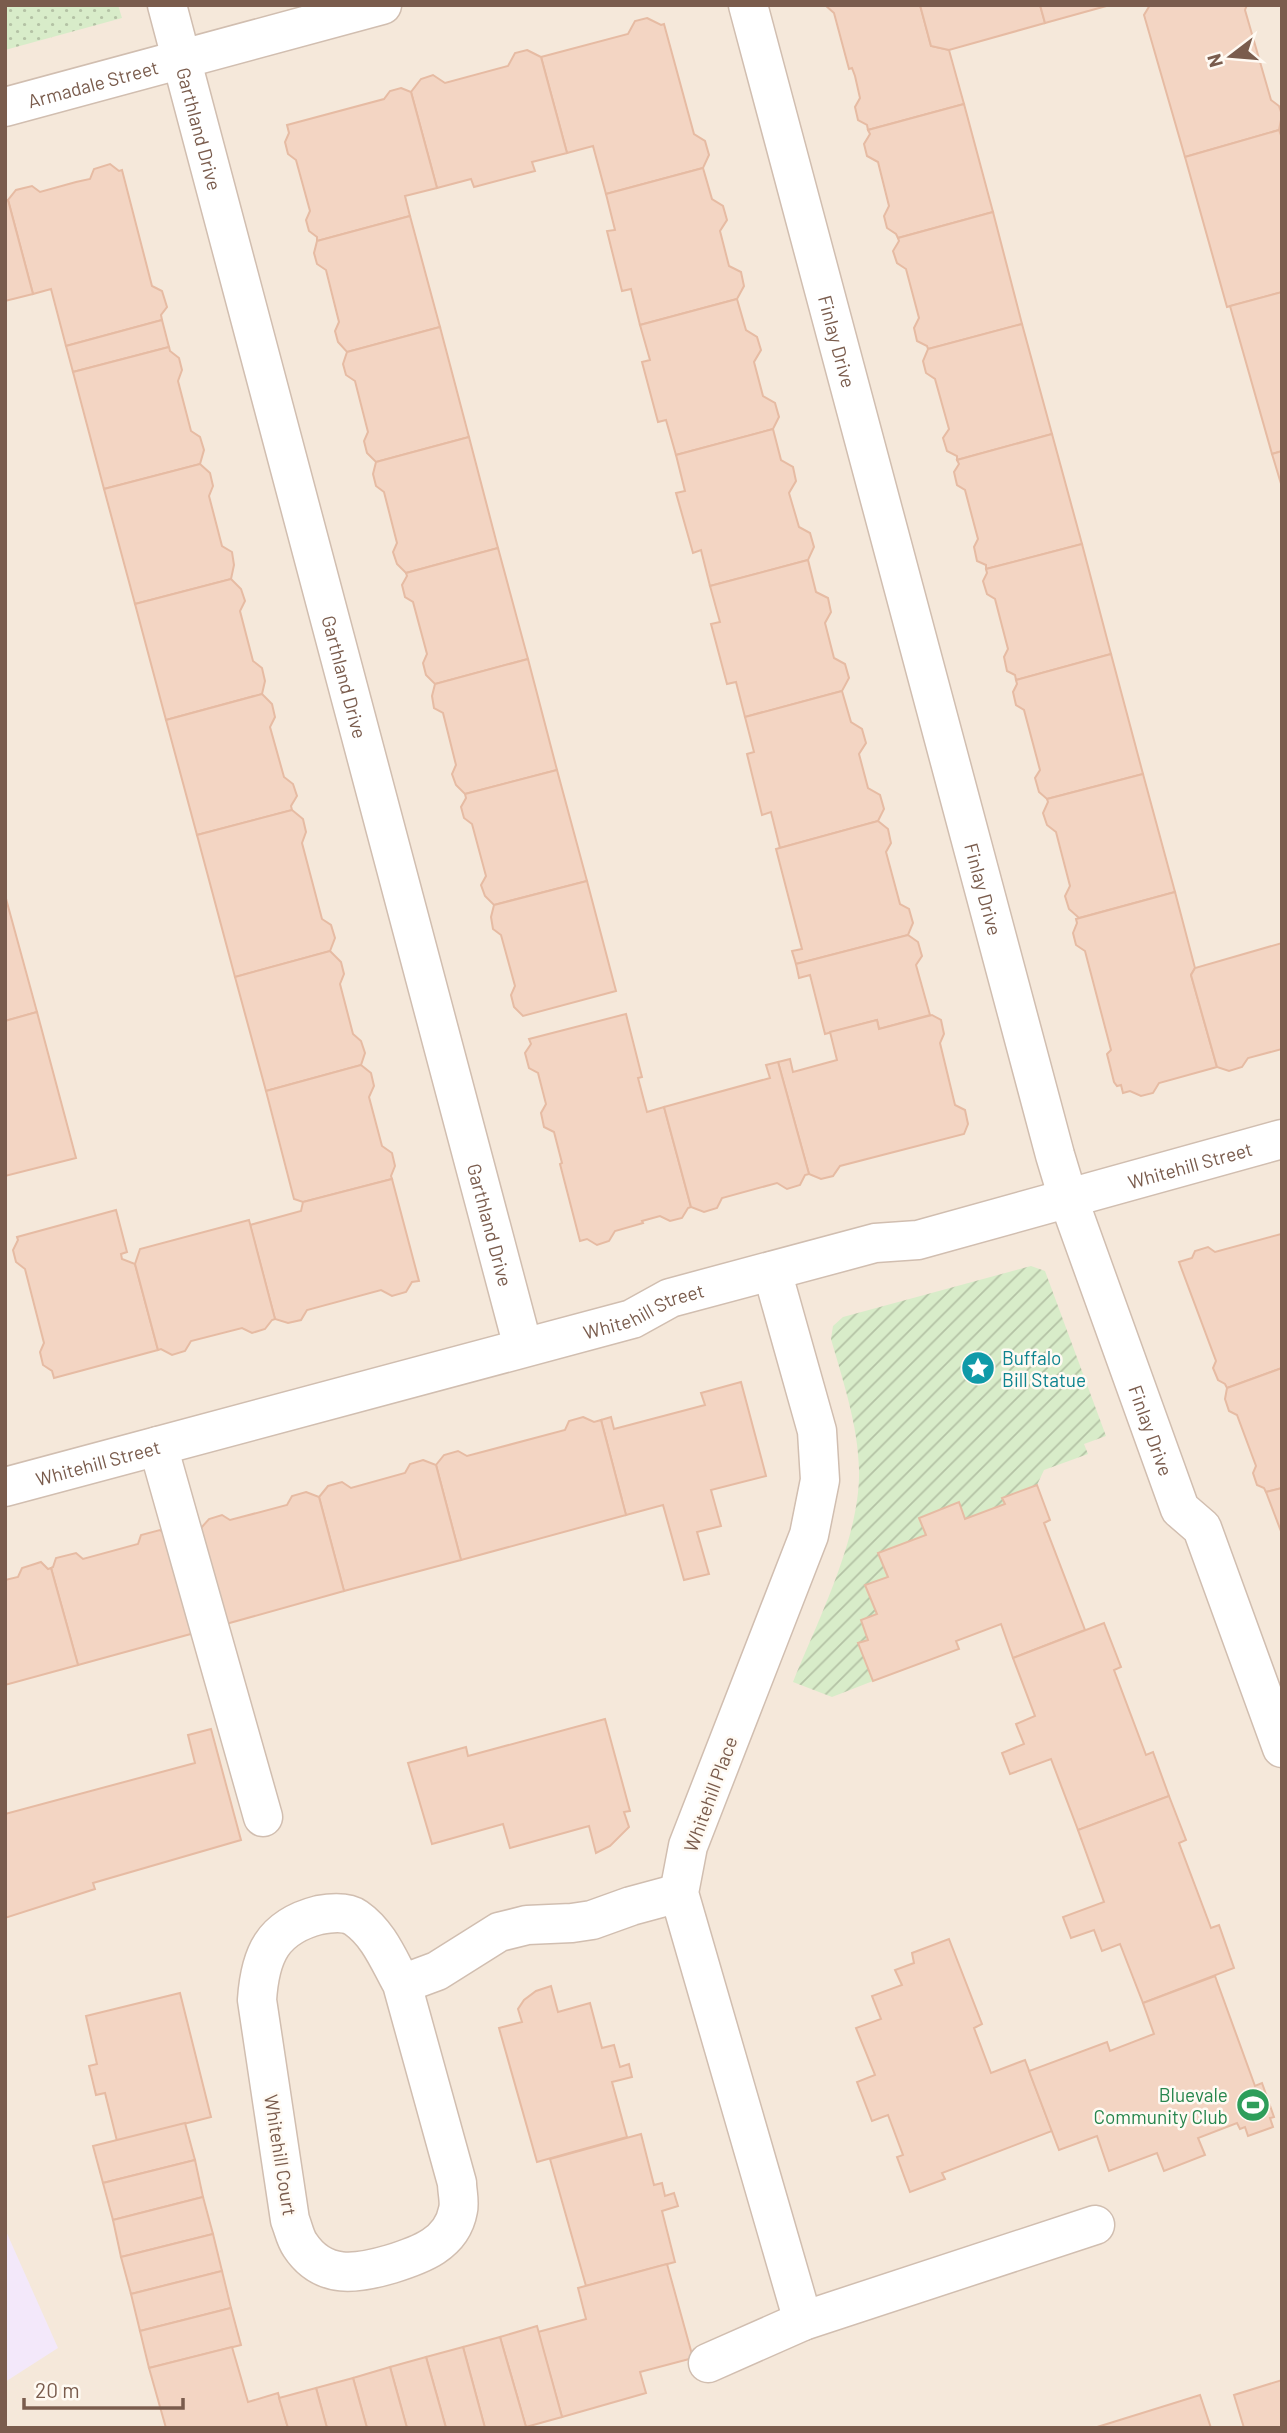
<svg xmlns="http://www.w3.org/2000/svg" width="1287" height="2433" viewBox="0 0 1287 2433" font-family="Barlow,sans-serif">
  <defs>
    <pattern id="grass-dots" width="8" height="8" patternUnits="userSpaceOnUse" patternTransform="scale(1.75)"><rect width="8" height="8" fill="#d8ecc9"/><path d="M2 2h.1M6 6h.1" fill="none" stroke="#b4c2a5" stroke-width="1.8" stroke-linecap="round"/></pattern>
    <pattern id="garden-furrows" width="10" height="10" patternUnits="userSpaceOnUse" patternTransform="scale(1.75)"><rect width="10" height="10" fill="#d8ecc9"/><path d="M-1 1l2-2M0 10L10 0M9 11l2-2" fill="none" stroke="#b4c2a5"/></pattern>
  </defs>
  <rect width="100%" height="100%" fill="#fdf6ec"/>
  <rect fill="#f5e8da" x="5" y="5" width="1277" height="2423"/>
  <path fill="#f3e8fa" d="M5,2229L58,2348L5,2382Z"/>
  <path fill="url(#grass-dots)" d="M5,5H118L122,18L5,50Z"/>
  <path fill="url(#garden-furrows)" d="M1031,1266L1045,1271L1106,1436L1084,1444L1088,1454L1044,1470L1037,1485L1003,1498L1005,1504L965,1519L959,1503L920,1517L926,1535L879,1553L888,1577L866,1585L877,1614L861,1620L868,1640L858,1644L873,1681L832,1697L793,1682C818,1620 861,1536 859,1469C858,1425 843,1381 831,1339L833,1326L843,1317Z"/>
  <g fill="#f3d5c3" stroke="#e6bba3" stroke-width="2">
    <path d="M825,5H920L931,46L949,50L964,104L868,130L867,125L858,120L855,107L860,98L855,76L852,68L849,69L834,13Z"/>
    <path d="M920,5H1040L1045,23L949,50L931,46Z"/>
    <path d="M1040,5H1110L1045,23Z"/>
    <path d="M1150,5H1247L1245,10L1271,100L1279,106L1282,115L1279,130L1185,157L1144,15Z"/>
    <path d="M647,18L661,25L664,24L694,134L705,141L709,155L703,168L606,194L593,146L567,153L541,57L628,34L635,21Z"/>
    <path d="M527,50L541,57L567,153L532,162L535,171L474,187L471,179L437,188L411,92L421,79L433,75L445,83L508,66L515,53Z"/>
    <path d="M401,88L411,92L437,188L405,196L410,216L317,241V237L309,231L306,220L310,211L296,160L288,154L285,142L289,133L287,125L384,99L390,91Z"/>
    <path d="M964,104L993,212L898,238L896,234L887,228L884,216L889,206L878,162L867,156L864,144L870,134L868,130Z"/>
    <path d="M1279,130L1282,138V292L1227,307L1185,157Z"/>
    <path d="M110,164L119,171L122,170L152,286L162,291L167,307L161,315L162,320L66,346L51,289L33,294L8,200L16,190L32,186L40,192L76,182L90,179L94,169Z"/>
    <path d="M703,168L712,199L723,206L727,220L720,231L729,266L741,272L744,286L737,299L640,325L631,289L622,291L607,231L615,230L606,194Z"/>
    <path d="M8,200L33,294L5,301V201Z"/>
    <path d="M993,212L1022,324L928,349L927,346L917,341L914,328L919,318L906,269L897,263L893,251L899,241L898,238Z"/>
    <path d="M410,216L440,327L347,352L338,342L335,331L339,322L326,270L317,264L314,253L317,241Z"/>
    <path d="M1282,292V451L1272,454L1230,306Z"/>
    <path d="M737,299L746,330L757,337L761,350L754,362L763,396L775,403L779,417L773,429L676,455L666,420L658,422L642,362L650,360L640,325Z"/>
    <path d="M162,320L169,347L73,372L66,346Z"/>
    <path d="M1022,324L1052,434L957,460V456L947,451L943,438L949,429L935,379L926,373L923,361L928,349Z"/>
    <path d="M440,327L469,437L376,462L367,453L364,441L368,432L355,381L346,375L343,364L347,352Z"/>
    <path d="M169,347L170,351L179,358L182,370L178,381L191,431L200,437L204,450L200,464L104,489L73,372Z"/>
    <path d="M773,429L781,460L793,467L796,481L789,493L799,527L810,533L814,547L808,560L710,586L701,550L693,553L676,493L685,491L676,455Z"/>
    <path d="M1052,434L1082,544L986,569V565L977,561L974,547L978,539L965,490L957,485L954,472L959,464L957,460Z"/>
    <path d="M469,437L498,548L406,573L397,564L393,552L397,543L384,492L376,486L373,474L376,462Z"/>
    <path d="M1282,451V487L1272,454Z"/>
    <path d="M200,464L210,473L213,486L209,496L222,546L232,552L234,565L231,579L135,604L104,489Z"/>
    <path d="M1082,544L1111,654L1016,680L1015,675L1007,671L1004,657L1008,649L995,599L987,594L983,581L987,573L986,569Z"/>
    <path d="M498,548L528,659L435,684L426,675L423,663L427,654L413,602L405,597L402,585L407,576L406,573Z"/>
    <path d="M808,560L816,592L828,598L831,612L825,623L834,658L845,664L849,678L842,691L745,717L736,682L727,684L711,624L720,622L710,586Z"/>
    <path d="M231,579L241,589L245,601L240,611L253,661L262,668L265,681L262,694L166,720L135,604Z"/>
    <path d="M1111,654L1143,774L1047,799L1039,792L1035,778L1040,770L1024,710L1016,705L1013,692L1017,684L1016,680Z"/>
    <path d="M528,659L557,770L465,794L456,785L452,774L456,765L443,713L434,708L432,696L435,684Z"/>
    <path d="M842,691L851,722L862,729L866,743L859,754L868,788L880,795L884,809L878,821L780,848L771,812L762,815L747,754L754,752L745,717Z"/>
    <path d="M262,694L272,704L275,717L270,727L284,777L293,784L297,796L291,806L292,810L197,835L166,720Z"/>
    <path d="M557,770L587,881L494,905L485,896L481,885L486,876L472,824L464,818L461,807L466,798L465,794Z"/>
    <path d="M1143,774L1175,892L1079,918L1069,909L1065,896L1070,886L1056,832L1047,825L1043,813L1048,802L1047,799Z"/>
    <path d="M292,810L303,819L306,832L302,843L322,919L331,925L335,938L330,951L235,977L197,835Z"/>
    <path d="M878,821L888,829L891,843L886,852L900,904L909,909L913,923L908,935L796,964L792,951L802,949L776,849Z"/>
    <path d="M587,881L616,991L523,1016L514,1007L511,995L515,986L501,935L493,929L491,917L494,905Z"/>
    <path d="M1175,892L1195,968L1191,975L1217,1067L1159,1083L1153,1093L1141,1096L1130,1091L1123,1093L1121,1085L1117,1086L1114,1082L1107,1054L1111,1050L1085,951L1076,945L1073,933L1077,923L1076,919Z"/>
    <path d="M5,895L37,1012L5,1021Z"/>
    <path d="M908,935L918,942L922,956L916,965L930,1015L879,1029L877,1020L825,1034L810,975L799,978L796,964Z"/>
    <path d="M1282,943V1049L1248,1058L1242,1067L1229,1071L1217,1067L1191,975L1195,968Z"/>
    <path d="M330,951L341,962L344,974L340,984L353,1034L361,1041L365,1053L361,1065L266,1091L235,977Z"/>
    <path d="M37,1012L76,1158L5,1176V1021Z"/>
    <path d="M626,1014L642,1077L638,1078L647,1112L664,1107L691,1207L688,1208L682,1218L670,1221L660,1216L642,1221L643,1223L615,1231L609,1241L597,1245L587,1239L580,1241L560,1164L562,1163L554,1132L544,1127L541,1113L546,1104L538,1073L529,1068L525,1053L531,1044L529,1039Z"/>
    <path d="M932,1015L941,1020L944,1034L940,1043L955,1105L965,1110L968,1124L964,1134L840,1166L833,1176L821,1179L809,1174L778,1062L790,1059L793,1072L837,1060L830,1032L877,1020L879,1029Z"/>
    <path d="M778,1062L809,1174L805,1175L800,1185L787,1189L777,1183L722,1198L717,1208L704,1212L691,1207L664,1107L770,1078L766,1065Z"/>
    <path d="M361,1065L371,1073L374,1086L369,1097L382,1146L392,1153L395,1166L391,1176L392,1179L303,1202L294,1199L266,1091Z"/>
    <path d="M392,1179L419,1281L412,1282L406,1292L392,1296L381,1290L307,1310L301,1320L288,1323L275,1319L250,1225L301,1211L303,1202Z"/>
    <path d="M116,1210L127,1252L121,1254L122,1259L135,1264L158,1350L54,1378L52,1371L43,1365L40,1352L44,1343L25,1269L16,1262L13,1250L18,1240L17,1237Z"/>
    <path d="M249,1220L275,1319L272,1320L265,1329L252,1333L242,1328L191,1341L185,1351L172,1355L161,1349L158,1350L135,1264L140,1249Z"/>
    <path d="M1281,1234L1282,1368L1227,1388L1225,1384L1218,1380L1213,1368L1216,1361L1179,1262L1192,1258L1195,1251L1208,1247L1215,1252Z"/>
    <path d="M1282,1368V1488L1266,1492L1264,1488L1257,1485L1253,1473L1256,1466L1237,1415L1229,1411L1225,1399L1227,1388Z"/>
    <path d="M741,1382L766,1476L711,1490L721,1526L697,1532L709,1574L684,1580L663,1505L626,1515L601,1420L611,1417L614,1429L705,1405L701,1393Z"/>
    <path d="M583,1417L594,1422L601,1420L626,1515L461,1560L436,1465L444,1455L458,1451L467,1456L565,1430L569,1421Z"/>
    <path d="M423,1460L436,1465L461,1560L344,1591L319,1497L328,1486L342,1482L351,1488L405,1473L410,1464Z"/>
    <path d="M1037,1485L1050,1520L1044,1523L1085,1630L1013,1658L1001,1624L956,1641L959,1649L873,1681L858,1643L868,1640L861,1620L877,1614L865,1585L888,1577L878,1553L926,1535L919,1518L959,1502L965,1519L1005,1504L1002,1498Z"/>
    <path d="M1282,1488V1534L1266,1492Z"/>
    <path d="M306,1492L319,1497L344,1591L226,1624L201,1528L209,1519L222,1515L230,1520L287,1505L292,1496Z"/>
    <path d="M160,1530L167,1536L198,1632L78,1665L51,1568L53,1567L56,1558L76,1553L83,1559L138,1544L141,1535Z"/>
    <path d="M41,1562L48,1569L51,1568L78,1665L5,1685V1580L18,1577L22,1568Z"/>
    <path d="M1104,1623L1121,1667L1114,1670L1146,1755L1153,1752L1169,1796L1078,1830L1051,1759L1010,1774L1002,1753L1024,1744L1016,1724L1035,1716L1013,1658Z"/>
    <path d="M605,1719L630,1811L624,1812L629,1827L610,1846L596,1853L589,1826L510,1848L503,1824L432,1844L408,1763L466,1747L468,1756Z"/>
    <path d="M211,1729L241,1840L93,1883L95,1889L5,1918V1814L195,1763L188,1735Z"/>
    <path d="M1169,1796L1186,1840L1179,1843L1211,1928L1219,1925L1234,1968L1143,2003L1120,1944L1102,1951L1094,1930L1071,1938L1063,1917L1104,1902L1078,1830Z"/>
    <path d="M949,1939L982,2024L974,2028L991,2073L1025,2060L1052,2131L942,2173L945,2179L910,2192L897,2157L903,2155L888,2115L872,2121L857,2082L875,2075L856,2028L881,2019L872,1996L902,1985L895,1970L914,1963L912,1953Z"/>
    <path d="M1215,1976L1255,2086L1262,2083L1274,2117L1270,2118L1273,2127L1248,2136L1245,2127L1240,2129L1237,2123L1198,2138L1205,2155L1164,2171L1157,2153L1109,2171L1097,2136L1059,2150L1029,2071L1107,2042L1110,2051L1154,2034L1143,2003Z"/>
    <path d="M551,1986L558,2012L590,2003L602,2048L614,2045L620,2067L629,2064L632,2077L612,2082L627,2137L537,2162L499,2028L522,2022L518,2009L524,2000L536,1991Z"/>
    <path d="M180,1993L211,2117L117,2141L105,2093L96,2095L89,2066L97,2064L86,2016Z"/>
    <path d="M185,2123L195,2160L103,2183L93,2146Z"/>
    <path d="M641,2134L654,2185L662,2183L665,2196L674,2193L678,2206L662,2211L675,2262L586,2286L550,2159Z"/>
    <path d="M195,2160L203,2197L113,2220L103,2183Z"/>
    <path d="M203,2197L213,2234L121,2257L113,2220Z"/>
    <path d="M213,2234L222,2271L131,2294L121,2257Z"/>
    <path d="M667,2264L693,2358L640,2372L646,2393L562,2417L538,2332L586,2319L578,2288Z"/>
    <path d="M222,2271L231,2308L140,2331L131,2294Z"/>
    <path d="M231,2308L241,2345L149,2368L140,2331Z"/>
    <path d="M537,2326L562,2417L526,2427L500,2337Z"/>
    <path d="M500,2337L526,2427L523,2428H485L463,2347Z"/>
    <path d="M232,2347L248,2402L278,2393L288,2428H166L149,2368Z"/>
    <path d="M463,2347L485,2428H446L426,2357Z"/>
    <path d="M426,2357L446,2428H407L390,2367Z"/>
    <path d="M390,2367L407,2428H367L353,2378Z"/>
    <path d="M353,2378L367,2428H327L316,2388Z"/>
    <path d="M1282,2380V2428H1244L1234,2395Z"/>
    <path d="M316,2388L327,2428H288L279,2398Z"/>
    <path d="M1200,2395L1211,2428H1094Z"/>
  </g>
  <g fill="none" stroke-linecap="round" stroke-linejoin="round">
    <g stroke="#d1beb0" stroke-width="41">
      <g id="minor">
        <path id="s1" d="M167,5L523,1347"/>
        <path id="s2" d="M748,5L1055,1155L1068,1198L1180,1509L1202,1528L1282,1748"/>
        <path id="s3" d="M5,107L382,5"/>
        <path d="M772,1271L817,1431L820,1480L809,1535L688,1846L679,1893L803,2321"/>
        <path d="M158,1446L263,1817"/>
        <path id="s4" d="M5,1487L632,1319L670,1298L875,1243L918,1240L1282,1139"/>
        <path d="M402,1984L457,2183C457,2191 460,2202 458,2210C452,2244 420,2255 391,2264C357,2274 323,2280 300,2245C295,2238 293,2227 290,2220L257,2000C260,1955 272,1927 319,1915C330,1913 346,1911 356,1918C379,1934 389,1961 402,1984L437,1971L499,1932L527,1925L572,1923L592,1920L631,1906L679,1893"/>
        <path d="M708,2363L803,2321L1095,2225"/>
      </g>
    </g>
    <use href="#minor" stroke="#fff" stroke-width="38"/>
  </g>
  <defs>
    <g id="sight-disc" transform="scale(1.75)"><circle r="9.5" fill="#0f9aa8" stroke="#fffaf3"/><path d="M0-6L1.8-2.2L6-1.7L2.9 1.2L3.7 5.4L0 3.3L-3.7 5.4L-2.9 1.2L-6-1.7L-1.8-2.2Z" fill="#fff"/></g>
    <g id="stadium-disc" transform="scale(1.75)"><circle r="9.5" fill="#2e9e5b" stroke="#fffaf3"/><path d="M0-5a6.5 5 0 1 0 0 10a6.5 5 0 1 0 0-10ZM-3.5-1.8h7v3.6h-7Z" fill="#fff"/></g>
  </defs>
  <g fill-rule="evenodd">
    <use href="#sight-disc" x="978" y="1368"/>
    <use href="#stadium-disc" x="1253" y="2105"/>
  </g>
  <g text-anchor="middle" dominant-baseline="central" stroke-width="5" stroke-linejoin="round" paint-order="stroke">
    <g font-size="19" fill="#7a5c4d" stroke="#fffaf3">
      <text stroke="none"><textPath href="#s3" startOffset="91">Armadale Street</textPath></text>
      <text stroke="none"><textPath href="#s1" startOffset="128">Garthland Drive</textPath></text>
      <text stroke="none"><textPath href="#s2" startOffset="348">Finlay Drive</textPath></text>
      <text stroke="none"><textPath href="#s1" startOffset="695">Garthland Drive</textPath></text>
      <text stroke="none"><textPath href="#s2" startOffset="915">Finlay Drive</textPath></text>
      <text stroke="none"><textPath href="#s4" startOffset="1230">Whitehill Street</textPath></text>
      <text stroke="none"><textPath href="#s1" startOffset="1262">Garthland Drive</textPath></text>
      <text stroke="none"><textPath href="#s4" startOffset="663">Whitehill Street</textPath></text>
      <text stroke="none"><textPath href="#s2" startOffset="1482">Finlay Drive</textPath></text>
      <text stroke="none"><textPath href="#s4" startOffset="96">Whitehill Street</textPath></text>
      <text transform="translate(710 1794) rotate(-70)">Whitehill Place</text>
      <text transform="translate(281 2155) rotate(81)">Whitehill Court</text>
    </g>
    <g font-size="19" fill="#0d838f" stroke="#fffaf3" text-anchor="start">
      <text x="1002" y="1357">Buffalo<tspan x="1002" dy="22">Bill Statue</tspan></text>
    </g>
    <g font-size="19" fill="#27864d" stroke="#fffaf3" text-anchor="end">
      <text x="1228" y="2094">Bluevale<tspan x="1228" dy="22">Community Club</tspan></text>
    </g>
  </g>
  <rect width="1287" height="2433" fill="none" stroke="#7a5c4d" stroke-width="14"/>
  <g transform="translate(1231 56) rotate(254)" stroke="#fffaf3" stroke-width="5" paint-order="stroke">
  <path d="M0-5L12 26L0 18L-12 26Z" fill="#7a5c4d"/>
  <text y="-10" font-size="19" font-weight="bold" text-anchor="middle" fill="#7a5c4d">N</text>
  </g>
  <path d="M24 2398v10h159v-10" fill="none" stroke="#7a5c4d" stroke-width="3.5"/>
  <text x="35" y="2398" font-size="21" fill="#7a5c4d" stroke="#fffaf3" stroke-width="5" paint-order="stroke">20 m</text>
</svg>
